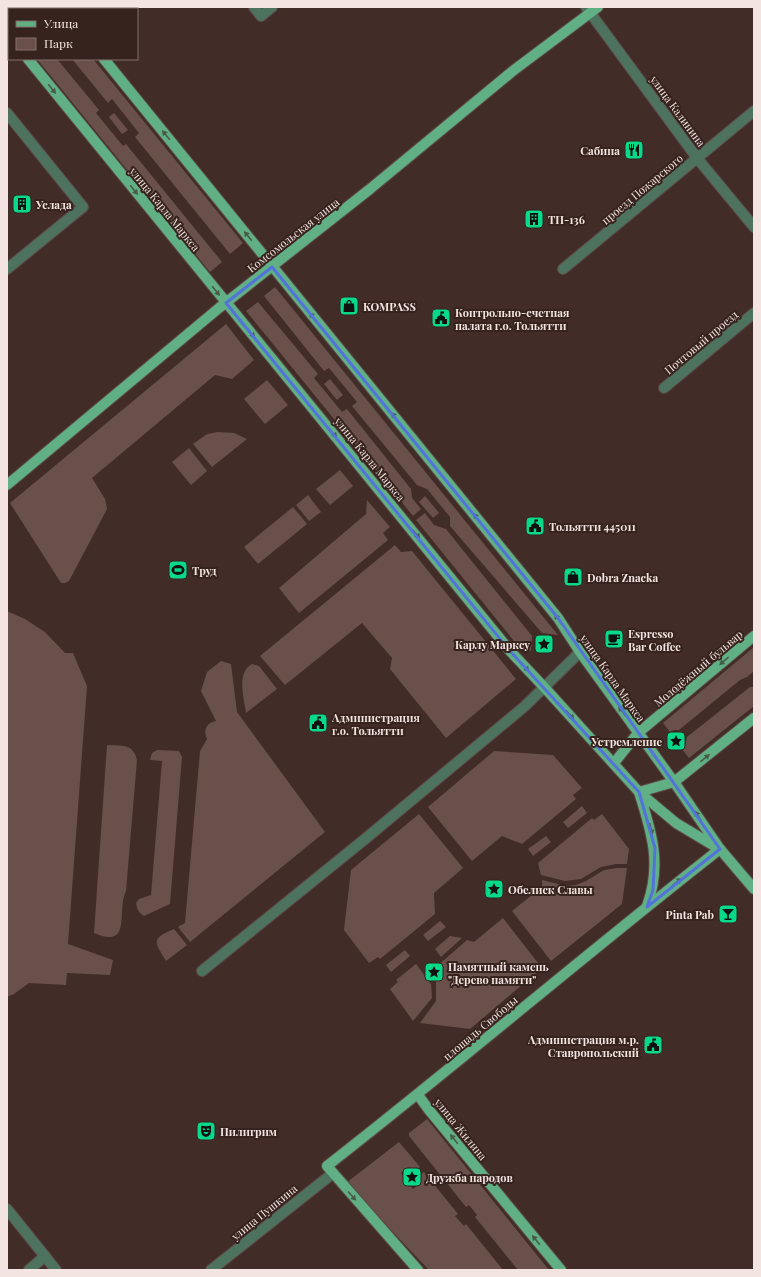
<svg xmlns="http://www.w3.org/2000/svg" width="761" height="1277" viewBox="0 0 761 1277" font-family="'Playfair Display',serif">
  <rect width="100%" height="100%" fill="#412c28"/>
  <g fill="#6a504a">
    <path d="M37,59H57L99,110L96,113L123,146L126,144L222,262L210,272Z"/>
    <path d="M72,59H93L243,243L230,254L135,137L139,133L112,99L108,103Z"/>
    <path d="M114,113L128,130L122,134L109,117Z"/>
    <path d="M275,287L558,635L542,633L450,526V517L427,489L417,485L352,406L357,402L329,368L324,371L264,296Z"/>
    <path d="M258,302L318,374L314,378L342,412L347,409L411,489L412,498L421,509L413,516L246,311Z"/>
    <path d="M226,324L254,360L232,379L215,375L92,478L105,499L107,509L69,581L65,583H61L10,503Z"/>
    <path d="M330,379L343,395L337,400L324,384Z"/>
    <path d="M267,380L288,405L265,424L244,399Z"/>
    <path d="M218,432L234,433L247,439L212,467L193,444L207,434Z"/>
    <path d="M189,448L207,471L191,485L172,462Z"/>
    <path d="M340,470L353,486L330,505L316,489Z"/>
    <path d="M308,495L321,512L309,521L296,505Z"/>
    <path d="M425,496L439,513L433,518L419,502Z"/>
    <path d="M367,500L390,527L383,533L388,540L299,613L279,588L366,514Z"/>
    <path d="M293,507L307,524L258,564L244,547Z"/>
    <path d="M425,513L434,525L446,529L532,636L531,651L514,641L416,520Z"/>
    <path d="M395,545L401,552L412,551L516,679L446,738L390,669L392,658L362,623L285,685L260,656Z"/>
    <path d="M7,611L25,619L45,632L65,653H73L87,686L68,944L113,960L110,975L67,973L66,985L29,983L14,994L7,997Z"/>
    <path d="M754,647V671L747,677L740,680L679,730H674L670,732L663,723Z"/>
    <path d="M221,661L231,664L237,712L325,832L190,942L178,927L185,923L200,751L207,739C203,730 206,723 216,721L201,691L207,672Z"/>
    <path d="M252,664L259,666L277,689L246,713C244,698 236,673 252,664Z"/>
    <path d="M750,687H754V706L689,758L682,749L685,745L687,737Z"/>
    <path d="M107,745C122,746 133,743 137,760L126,891C116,910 133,950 94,933Z"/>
    <path d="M157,750L179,751L182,757L170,904L144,916C139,913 137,909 136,903L139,899L151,895L162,761L150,760L152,753Z"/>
    <path d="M494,751L553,755L582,788L573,795L576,799L522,844L502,836L472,861L428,807Z"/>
    <path d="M582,806L587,813L568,828L563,822Z"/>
    <path d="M419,814L463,868L434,893L435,914L380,959L378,957L369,963L344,930L351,870Z"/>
    <path d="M602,814L629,849L627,864H616L601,867L581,879L565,881L541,875L538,863L592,818L594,820Z"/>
    <path d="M546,836L551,842L533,856L528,849Z"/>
    <path d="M617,868H627L622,904L551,961L512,911L542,887V880L566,886L576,885L586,881L604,870Z"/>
    <path d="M503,918L542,968L470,1029L420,1023L436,1001V967L467,940L474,942Z"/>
    <path d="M440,921L446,927L428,941L423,935Z"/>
    <path d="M174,929L187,945L166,961C155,942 150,939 174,929Z"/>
    <path d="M450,936L462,938L441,957L435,949Z"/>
    <path d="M405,950L410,956L391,972L386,965Z"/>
    <path d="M416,964L431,984L432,998L413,1021L390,989L398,982L396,980Z"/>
    <path d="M427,1119L549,1270H518L475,1217L477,1215L469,1205L466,1207L409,1136V1133Z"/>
    <path d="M399,1142L420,1167L413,1172L409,1167L401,1173L413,1189L421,1183L417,1177L424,1172L458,1214L455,1216L464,1226L466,1224L503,1270H429L346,1183Z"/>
  </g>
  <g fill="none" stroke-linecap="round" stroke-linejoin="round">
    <g stroke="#5d4946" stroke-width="12">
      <g id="minor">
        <path d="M254,7L261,16L272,7"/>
        <path d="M586,7L697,158L754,227"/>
        <path d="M7,113L83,207L7,269"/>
        <path d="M563,269L754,111"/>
        <path d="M664,388L754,313"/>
        <path d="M202,971L365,839L525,706L580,652"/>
        <path d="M7,1209L56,1270"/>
        <path d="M29,1270L45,1256"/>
        <path d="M211,1270L332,1174"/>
      </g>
    </g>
    <g stroke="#5d4946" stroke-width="12">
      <g id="major">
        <path d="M62,7L64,9"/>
        <path d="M7,34L9,36"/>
        <path d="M28,59L510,651L544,687L639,792L676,823L716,847"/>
        <path d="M104,59L558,618L580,652L674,782L720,849L754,889"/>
        <path d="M7,485L219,308L370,189L514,70L598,7"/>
        <path d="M614,763L638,733L754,636"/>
        <path d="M647,906C662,865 652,833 639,792L674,782L754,718"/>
        <path d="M418,1095L429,1110L561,1270"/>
        <path d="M418,1270L327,1166C459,1063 587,953 720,849"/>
      </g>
    </g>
    <use href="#minor" stroke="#4d725d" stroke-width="10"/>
    <use href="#major" stroke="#61b085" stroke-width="10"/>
  </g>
  <defs><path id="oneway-solid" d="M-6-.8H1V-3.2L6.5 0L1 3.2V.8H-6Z"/></defs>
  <g fill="#485b47">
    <use href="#oneway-solid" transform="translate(52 89) rotate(51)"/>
    <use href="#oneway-solid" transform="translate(166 135) rotate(-129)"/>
    <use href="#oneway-solid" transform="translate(134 190) rotate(51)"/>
    <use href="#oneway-solid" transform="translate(248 236) rotate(-129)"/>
    <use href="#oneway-solid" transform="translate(216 291) rotate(51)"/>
    <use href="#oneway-solid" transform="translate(313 317) rotate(-129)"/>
    <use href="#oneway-solid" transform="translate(251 333) rotate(51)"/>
    <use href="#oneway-solid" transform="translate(395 417) rotate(-129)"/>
    <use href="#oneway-solid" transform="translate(333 433) rotate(50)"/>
    <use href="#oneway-solid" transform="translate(477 518) rotate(-129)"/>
    <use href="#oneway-solid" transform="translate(416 534) rotate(51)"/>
    <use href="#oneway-solid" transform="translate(558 619) rotate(-125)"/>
    <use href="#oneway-solid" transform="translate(724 661) rotate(140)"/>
    <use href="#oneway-solid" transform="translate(525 667) rotate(47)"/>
    <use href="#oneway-solid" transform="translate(622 711) rotate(-126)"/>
    <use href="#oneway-solid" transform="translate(570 715) rotate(48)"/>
    <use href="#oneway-solid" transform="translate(705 758) rotate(-39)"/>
    <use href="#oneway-solid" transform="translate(698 816) rotate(-124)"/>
    <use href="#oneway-solid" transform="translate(651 829) rotate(77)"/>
    <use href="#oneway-solid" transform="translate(677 882) rotate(-38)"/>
    <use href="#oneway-solid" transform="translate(454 1139) rotate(-129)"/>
    <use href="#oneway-solid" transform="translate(352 1196) rotate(48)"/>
    <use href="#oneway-solid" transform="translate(536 1240) rotate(-129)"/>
  </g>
  <path fill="none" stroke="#5274da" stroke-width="3" stroke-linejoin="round" d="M272,267L558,618L720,849L647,907L653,890L655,848L639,792L510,651L226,303Z"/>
  <defs>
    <g id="restaurant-square" transform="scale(1)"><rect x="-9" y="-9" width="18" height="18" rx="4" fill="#07d98b" stroke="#37231e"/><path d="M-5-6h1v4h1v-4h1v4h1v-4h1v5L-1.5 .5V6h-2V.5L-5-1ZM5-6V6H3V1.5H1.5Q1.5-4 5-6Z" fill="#111"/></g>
    <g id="building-square" transform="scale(1)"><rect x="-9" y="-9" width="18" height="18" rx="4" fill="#07d98b" stroke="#37231e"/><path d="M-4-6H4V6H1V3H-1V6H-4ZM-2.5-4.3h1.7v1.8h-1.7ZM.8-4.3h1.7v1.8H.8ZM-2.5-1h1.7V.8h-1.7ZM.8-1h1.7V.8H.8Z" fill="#111"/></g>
    <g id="shop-square" transform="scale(1)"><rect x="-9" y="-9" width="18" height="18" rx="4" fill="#07d98b" stroke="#37231e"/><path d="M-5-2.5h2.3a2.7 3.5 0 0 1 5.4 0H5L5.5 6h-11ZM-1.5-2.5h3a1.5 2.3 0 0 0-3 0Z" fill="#111"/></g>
    <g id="civic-square" transform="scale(1)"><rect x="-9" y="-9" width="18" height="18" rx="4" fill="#07d98b" stroke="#37231e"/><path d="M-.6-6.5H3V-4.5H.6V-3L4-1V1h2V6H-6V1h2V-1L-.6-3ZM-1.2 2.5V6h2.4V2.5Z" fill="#111"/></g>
    <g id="stadium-square" transform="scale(1)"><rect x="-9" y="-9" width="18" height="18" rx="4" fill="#07d98b" stroke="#37231e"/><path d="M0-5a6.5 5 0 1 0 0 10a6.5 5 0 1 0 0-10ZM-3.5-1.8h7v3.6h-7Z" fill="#111"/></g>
    <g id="cafe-square" transform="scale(1)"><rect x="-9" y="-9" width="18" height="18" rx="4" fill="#07d98b" stroke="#37231e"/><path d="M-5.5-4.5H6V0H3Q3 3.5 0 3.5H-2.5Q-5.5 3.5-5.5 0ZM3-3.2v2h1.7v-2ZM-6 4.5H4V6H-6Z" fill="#111"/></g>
    <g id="sight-square" transform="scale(1)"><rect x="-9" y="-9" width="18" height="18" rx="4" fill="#07d98b" stroke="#37231e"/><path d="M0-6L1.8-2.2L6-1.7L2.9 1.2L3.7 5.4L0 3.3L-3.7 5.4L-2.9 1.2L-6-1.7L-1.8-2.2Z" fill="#111"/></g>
    <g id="bar-square" transform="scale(1)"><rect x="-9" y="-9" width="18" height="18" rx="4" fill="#07d98b" stroke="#37231e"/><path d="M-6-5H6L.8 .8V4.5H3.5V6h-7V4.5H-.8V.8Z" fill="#111"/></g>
    <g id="theatre-square" transform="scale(1)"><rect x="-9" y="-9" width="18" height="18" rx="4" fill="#07d98b" stroke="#37231e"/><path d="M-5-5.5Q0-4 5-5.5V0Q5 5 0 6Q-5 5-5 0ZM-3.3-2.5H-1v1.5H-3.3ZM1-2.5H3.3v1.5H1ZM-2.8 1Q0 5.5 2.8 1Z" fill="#111"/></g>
  </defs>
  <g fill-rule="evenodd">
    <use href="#restaurant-square" x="634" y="150"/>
    <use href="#building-square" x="22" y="204"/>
    <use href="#building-square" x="534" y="219"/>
    <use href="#shop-square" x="349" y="306"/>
    <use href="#civic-square" x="441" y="318"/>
    <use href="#civic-square" x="535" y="526"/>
    <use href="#stadium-square" x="178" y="570"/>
    <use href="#shop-square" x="573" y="577"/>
    <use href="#cafe-square" x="614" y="639"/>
    <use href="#sight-square" x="544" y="644"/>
    <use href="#civic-square" x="318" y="723"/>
    <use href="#sight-square" x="676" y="741"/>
    <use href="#sight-square" x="494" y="889"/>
    <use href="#bar-square" x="728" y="914"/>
    <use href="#sight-square" x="434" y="972"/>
    <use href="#civic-square" x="653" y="1045"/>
    <use href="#theatre-square" x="206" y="1131"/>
    <use href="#sight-square" x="412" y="1177"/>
  </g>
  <g text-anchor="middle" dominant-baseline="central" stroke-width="4" stroke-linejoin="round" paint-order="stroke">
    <g font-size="11" fill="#f3e4e1" stroke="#37231e">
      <text transform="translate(678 111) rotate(54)">улица Калинина</text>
      <text transform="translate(642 189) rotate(-40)">проезд Пожарского</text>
      <text transform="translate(165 209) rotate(51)">улица Карла Маркса</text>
      <text transform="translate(293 235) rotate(-38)">Комсомольская улица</text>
      <text transform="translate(701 342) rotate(-40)">Почтовый проезд</text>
      <text transform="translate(370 459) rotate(51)">улица Карла Маркса</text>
      <text transform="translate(698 668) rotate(-40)">Молодёжный бульвар</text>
      <text transform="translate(613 678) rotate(55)">улица Карла Маркса</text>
      <text transform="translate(480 1028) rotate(-40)">площадь Свободы</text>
      <text transform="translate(461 1129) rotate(51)">улица Жилина</text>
      <text transform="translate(264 1212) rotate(-39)">улица Пушкина</text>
    </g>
    <g font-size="11" font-weight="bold" fill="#f3e4e1" stroke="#37231e" text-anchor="start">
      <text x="620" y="150" text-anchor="end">Сабина</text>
      <text x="36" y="204">Услада</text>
      <text x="548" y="219">ТП-136</text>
      <text x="363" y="306">KOMPASS</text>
      <text x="455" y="312">Контрольно-счетная<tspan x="455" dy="13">палата г.о. Тольятти</tspan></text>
      <text x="549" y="526">Тольятти 445011</text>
      <text x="192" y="570">Труд</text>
      <text x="587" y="577">Dobra Znacka</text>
      <text x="628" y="633">Espresso<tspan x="628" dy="13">Bar Coffee</tspan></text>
      <text x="530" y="644" text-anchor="end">Карлу Марксу</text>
      <text x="332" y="717">Администрация<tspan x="332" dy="13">г.о. Тольятти</tspan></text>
      <text x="662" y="741" text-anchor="end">Устремление</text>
      <text x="508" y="889">Обелиск Славы</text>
      <text x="714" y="914" text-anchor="end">Pinta Pab</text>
      <text x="448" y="966">Памятный камень<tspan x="448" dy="13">"Дерево памяти"</tspan></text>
      <text x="639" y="1039" text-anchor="end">Администрация м.р.<tspan x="639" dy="13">Ставропольский</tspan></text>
      <text x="220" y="1131">Пилигрим</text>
      <text x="426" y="1177">Дружба народов</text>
    </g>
  </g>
  <rect width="761" height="1277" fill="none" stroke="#f3e4e1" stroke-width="16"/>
  <rect x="8" y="8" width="130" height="52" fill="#37231e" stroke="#82706c"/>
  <rect x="16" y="21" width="20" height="6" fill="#61b085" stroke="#82706c"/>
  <text x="44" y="28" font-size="12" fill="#f3e4e1">Улица</text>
  <rect x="16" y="38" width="20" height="12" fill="#6a504a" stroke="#82706c"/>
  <text x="44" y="48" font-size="12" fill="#f3e4e1">Парк</text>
</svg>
